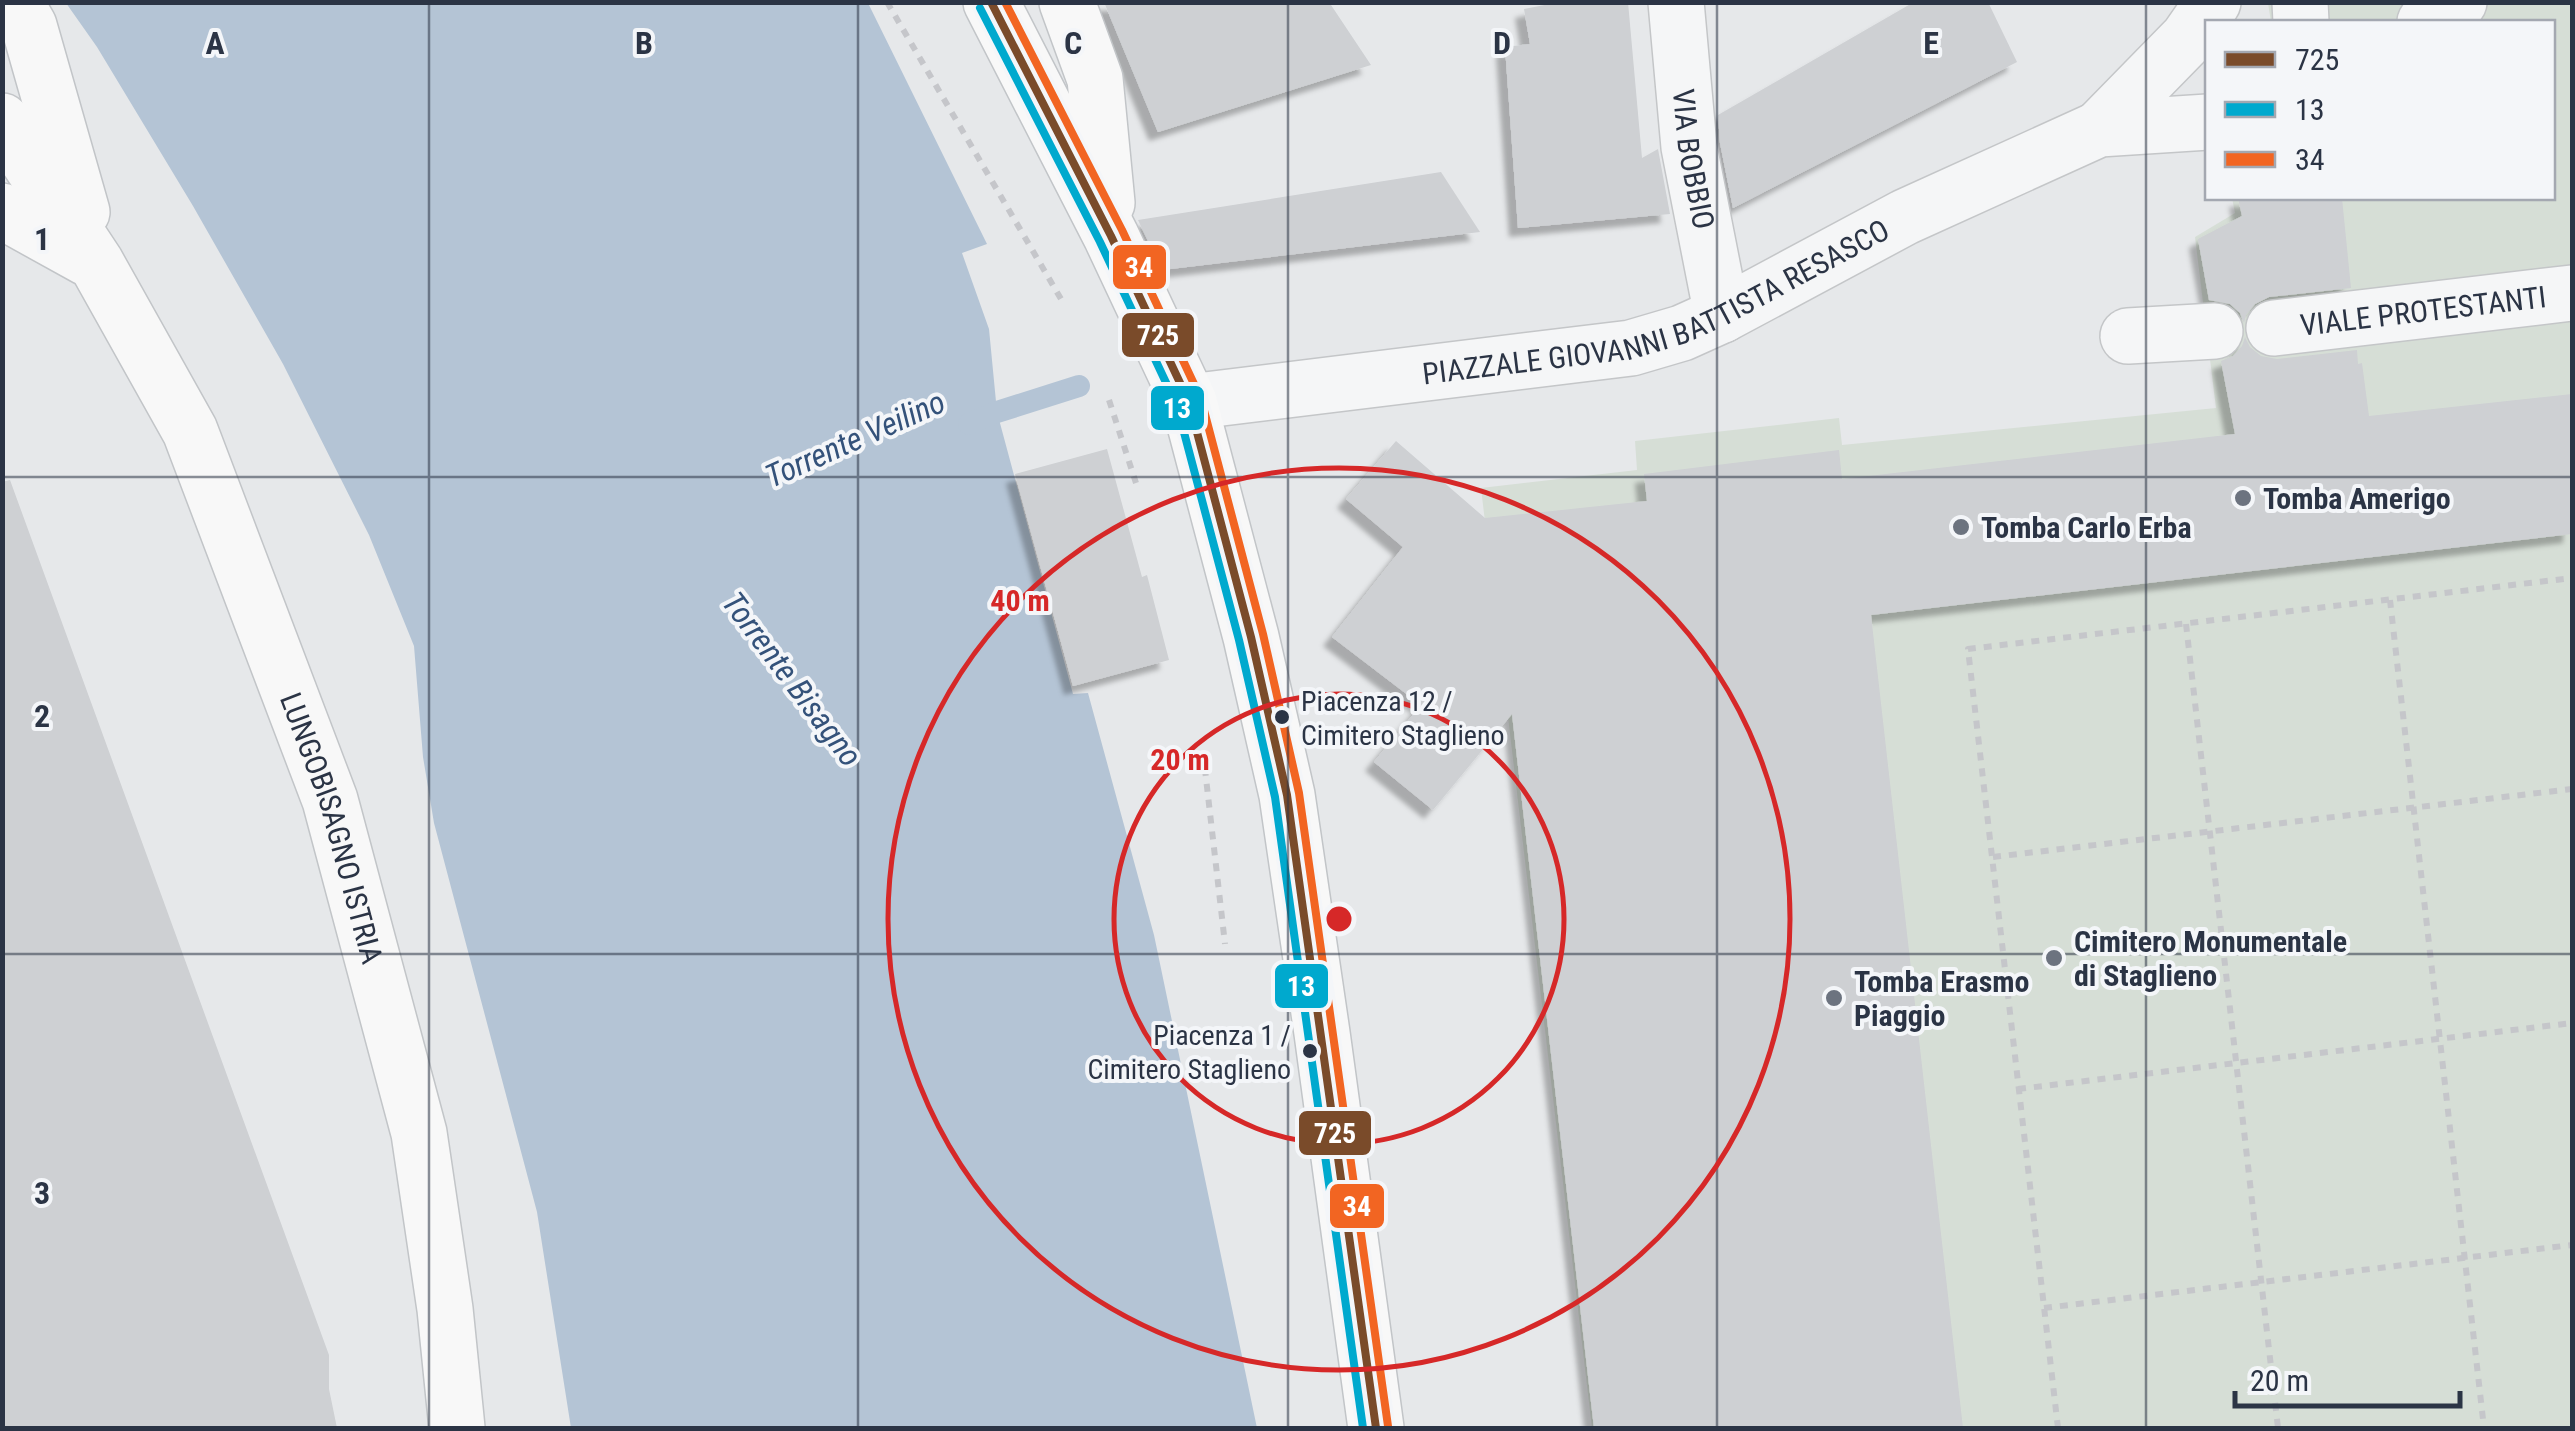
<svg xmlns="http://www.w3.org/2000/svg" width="2575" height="1431" viewBox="0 0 2575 1431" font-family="'Roboto Condensed',sans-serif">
  <defs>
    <filter id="shadow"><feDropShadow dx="-9" dy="9" stdDeviation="2.5" flood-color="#0004"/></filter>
  </defs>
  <rect width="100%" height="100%" fill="#e6e8ea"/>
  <path fill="#d6ded6" d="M2268,3H2572V1428H1592L1481,488L1637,470L1635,441L1839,418L1842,445L2216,408L2195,237L2235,213L2232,198H2552V22H2271Z"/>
  <path fill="#b4c4d5" d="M66,3H868L987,244L962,253L989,329L997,412L1073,694L1088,693L1154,935L1257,1428H571L537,1212L434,823L423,757L414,646L369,535L283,364L193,206L97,47Z"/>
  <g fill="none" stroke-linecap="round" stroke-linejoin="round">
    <path stroke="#b4c4d5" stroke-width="22" d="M969,424L997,412L1079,386"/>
  </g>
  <g fill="#ced0d3" filter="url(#shadow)">
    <path d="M1104,2H1329L1371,65L1158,132Z"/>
    <path d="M1560,2H1628L1642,158L1658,149L1670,214L1518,228L1505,47L1530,44L1524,9Z"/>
    <path d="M1914,2H1988L2017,62L1733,208L1720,143L1718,115Z"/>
    <path d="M1441,172L1480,232L1162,270L1138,220Z"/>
    <path d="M2238,198H2342L2351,288L2269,297L2255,304L2246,315L2244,323L2240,313L2230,304L2209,300L2198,239L2242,216Z"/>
    <path d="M2245,337L2250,347L2261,356L2277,359L2357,350L2358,364L2362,363L2369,416L2572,394V534L1871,615L1963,1428H1594L1512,714L1433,810L1374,762L1421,705L1332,637L1403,547L1346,499L1396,441L1485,518L1647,501L1644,474L1839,450L1842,479L2235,434L2221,361L2233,356L2242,346Z"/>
    <path d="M1107,449L1142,577L1147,575L1169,660L1073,686L1015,474Z"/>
    <path d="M10,480L329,1355V1389L337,1428H2V482Z"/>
  </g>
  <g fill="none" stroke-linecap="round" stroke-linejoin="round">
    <g stroke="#c4c6c8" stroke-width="58">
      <g id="minor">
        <path id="s1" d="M1676,2L1689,147L1722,315"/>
        <path d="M2300,2L2301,22"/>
        <path d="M2425,22L2459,2"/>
        <path d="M2099,129L2188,38L2213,2"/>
        <path id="s2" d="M2274,328L2572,293"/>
        <path d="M2128,336L2215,331"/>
        <path id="s3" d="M1189,402L1631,348L1682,333L1722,315L1905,217L2099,129L2208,122"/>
      </g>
    </g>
    <g stroke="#c2c5c8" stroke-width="58">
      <g id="major">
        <path d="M15,2L29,26L82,212"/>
        <path d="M991,2L1111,236L1189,402L1251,637L1287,795L1322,1033L1376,1428"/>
        <path d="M1067,2L1095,79L1107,203"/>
        <path id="s4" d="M2,121L96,263L190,431L330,800L419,1133L445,1309L457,1428"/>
        <path d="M2,211L87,258"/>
      </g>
    </g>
    <g stroke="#c5c6ca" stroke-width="6" stroke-dasharray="8 8" stroke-linecap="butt">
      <path d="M887,2L1061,299"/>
      <path d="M1109,400L1136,483"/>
      <path d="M2390,600L2484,1428"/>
      <path d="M2186,624L2278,1428"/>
      <path d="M1203,752L1225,944"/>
      <path d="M1993,857L2572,789"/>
      <path d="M2018,1089L2572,1023"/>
      <path d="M2044,1308L2572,1245"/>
      <path d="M2058,1428L1968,649L2572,578"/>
    </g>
    <use href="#minor" stroke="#f5f6f7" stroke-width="55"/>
    <use href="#major" stroke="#f8f8f8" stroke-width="55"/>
    <g stroke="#f4f6f9" stroke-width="15">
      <path id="bus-1" d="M991,2L1111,236L1189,402L1251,637L1287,795L1376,1428"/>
    </g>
    <g stroke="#f4f6f9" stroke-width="15">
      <path id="bus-2" d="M980,8L1100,242L1177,406L1239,640L1275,797L1363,1428"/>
    </g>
    <g stroke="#f4f6f9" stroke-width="15">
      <path id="bus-3" d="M1005,2L1122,230L1201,399L1263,634L1299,793L1388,1426"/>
    </g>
    <use href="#bus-1" stroke="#7a4b2a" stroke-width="8"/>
    <use href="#bus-2" stroke="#00a9ce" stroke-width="8"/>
    <use href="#bus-3" stroke="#f26522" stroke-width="8"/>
  </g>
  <path fill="none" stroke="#2b3445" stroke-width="2.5" stroke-opacity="0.55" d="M429,2V1428M858,2V1428M1288,2V1428M1717,2V1428M2146,2V1428M2,477H2572M2,954H2572"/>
  <g fill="none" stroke="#d62828" stroke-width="5">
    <circle cx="1339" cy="919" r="225"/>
    <circle cx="1339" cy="919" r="451"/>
  </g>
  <g fill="#6c737f" stroke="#f4f6f9" stroke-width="4">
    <circle cx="2243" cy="498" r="10"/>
    <circle cx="1961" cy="527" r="10"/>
    <circle cx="2054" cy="958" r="10"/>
    <circle cx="1834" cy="998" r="10"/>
  </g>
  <g fill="#2b3445" stroke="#f4f6f9" stroke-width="4">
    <circle cx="1282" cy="717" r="9"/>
    <circle cx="1310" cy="1051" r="9"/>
  </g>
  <g text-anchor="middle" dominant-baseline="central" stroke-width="8" stroke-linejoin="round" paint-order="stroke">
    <g font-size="28" fill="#2b3445" stroke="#f4f6f9" text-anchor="start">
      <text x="1301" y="701">Piacenza 12 /<tspan x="1301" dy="34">Cimitero Staglieno</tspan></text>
      <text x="1291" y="1035" text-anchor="end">Piacenza 1 /<tspan x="1291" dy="34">Cimitero Staglieno</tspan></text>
    </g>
    <g font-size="30" fill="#2b3445" stroke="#f4f6f9">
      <text stroke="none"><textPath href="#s1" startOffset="158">VIA BOBBIO</textPath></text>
      <text stroke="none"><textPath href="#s3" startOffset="482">PIAZZALE GIOVANNI BATTISTA RESASCO</textPath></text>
      <text stroke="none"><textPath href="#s2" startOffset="150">VIALE PROTESTANTI</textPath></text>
      <text stroke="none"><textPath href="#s4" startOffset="785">LUNGOBISAGNO ISTRIA</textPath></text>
    </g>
    <g font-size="30" font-weight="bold" fill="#2b3445" stroke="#f4f6f9" text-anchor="start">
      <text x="2263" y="498">Tomba Amerigo</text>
      <text x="1981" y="527">Tomba Carlo Erba</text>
      <text x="2074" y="941">Cimitero Monumentale<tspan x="2074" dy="34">di Staglieno</tspan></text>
      <text x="1854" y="981">Tomba Erasmo<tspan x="1854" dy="34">Piaggio</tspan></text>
    </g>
    <g font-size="32" font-style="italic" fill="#34527a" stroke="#f4f6f9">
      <text transform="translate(855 439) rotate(-24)">Torrente Veilino</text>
      <text transform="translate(792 679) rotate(53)">Torrente Bisagno</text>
    </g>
  </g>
  <g font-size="32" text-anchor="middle" font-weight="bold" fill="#2b3445" stroke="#f4f6f9" stroke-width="8" stroke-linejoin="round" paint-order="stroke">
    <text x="215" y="54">A</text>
    <text x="644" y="54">B</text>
    <text x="1073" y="54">C</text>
    <text x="1502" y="54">D</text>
    <text x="1931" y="54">E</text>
    <text x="42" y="250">1</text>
    <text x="42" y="727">2</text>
    <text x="42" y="1204">3</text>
  </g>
  <circle cx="1339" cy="919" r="15" fill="#d62828" stroke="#f4f6f9" stroke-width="5"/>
  <g font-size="30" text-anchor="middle" font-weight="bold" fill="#d62828" stroke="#f4f6f9" stroke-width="8" stroke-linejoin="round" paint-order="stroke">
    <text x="1020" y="611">40 m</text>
    <text x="1180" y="770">20 m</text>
  </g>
  <g stroke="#f4f6f9" stroke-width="4">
    <rect x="1111" y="243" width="57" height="48" rx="10" fill="#f26522"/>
    <rect x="1120" y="311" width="76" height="48" rx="10" fill="#7a4b2a"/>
    <rect x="1149" y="384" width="57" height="48" rx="10" fill="#00a9ce"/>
    <rect x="1273" y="962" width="57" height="48" rx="10" fill="#00a9ce"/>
    <rect x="1297" y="1109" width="76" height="48" rx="10" fill="#7a4b2a"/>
    <rect x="1328" y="1182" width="58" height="48" rx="10" fill="#f26522"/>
  </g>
  <g font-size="28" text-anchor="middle" font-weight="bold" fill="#fff">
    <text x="1139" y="277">34</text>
    <text x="1158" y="345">725</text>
    <text x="1177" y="418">13</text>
    <text x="1301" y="996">13</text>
    <text x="1335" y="1143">725</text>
    <text x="1357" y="1216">34</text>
  </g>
  <rect width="2575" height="1431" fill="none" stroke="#2b3445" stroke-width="10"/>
  <rect x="2205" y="20" width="350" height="180" fill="#f4f6f9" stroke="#a4a8b1" stroke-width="2.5"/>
  <rect x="2225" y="52" width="50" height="15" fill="#7a4b2a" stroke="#a4a8b1" stroke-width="2.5"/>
  <text x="2295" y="70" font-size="30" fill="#2b3445">725</text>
  <rect x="2225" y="102" width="50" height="15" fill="#00a9ce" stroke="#a4a8b1" stroke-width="2.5"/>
  <text x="2295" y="120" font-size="30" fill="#2b3445">13</text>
  <rect x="2225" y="152" width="50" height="15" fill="#f26522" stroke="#a4a8b1" stroke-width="2.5"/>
  <text x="2295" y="170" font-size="30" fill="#2b3445">34</text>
  <path d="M2235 1391v15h225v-15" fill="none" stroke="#2b3445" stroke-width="5"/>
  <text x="2250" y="1391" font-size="30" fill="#2b3445" stroke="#f4f6f9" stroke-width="8" paint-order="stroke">20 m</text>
</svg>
